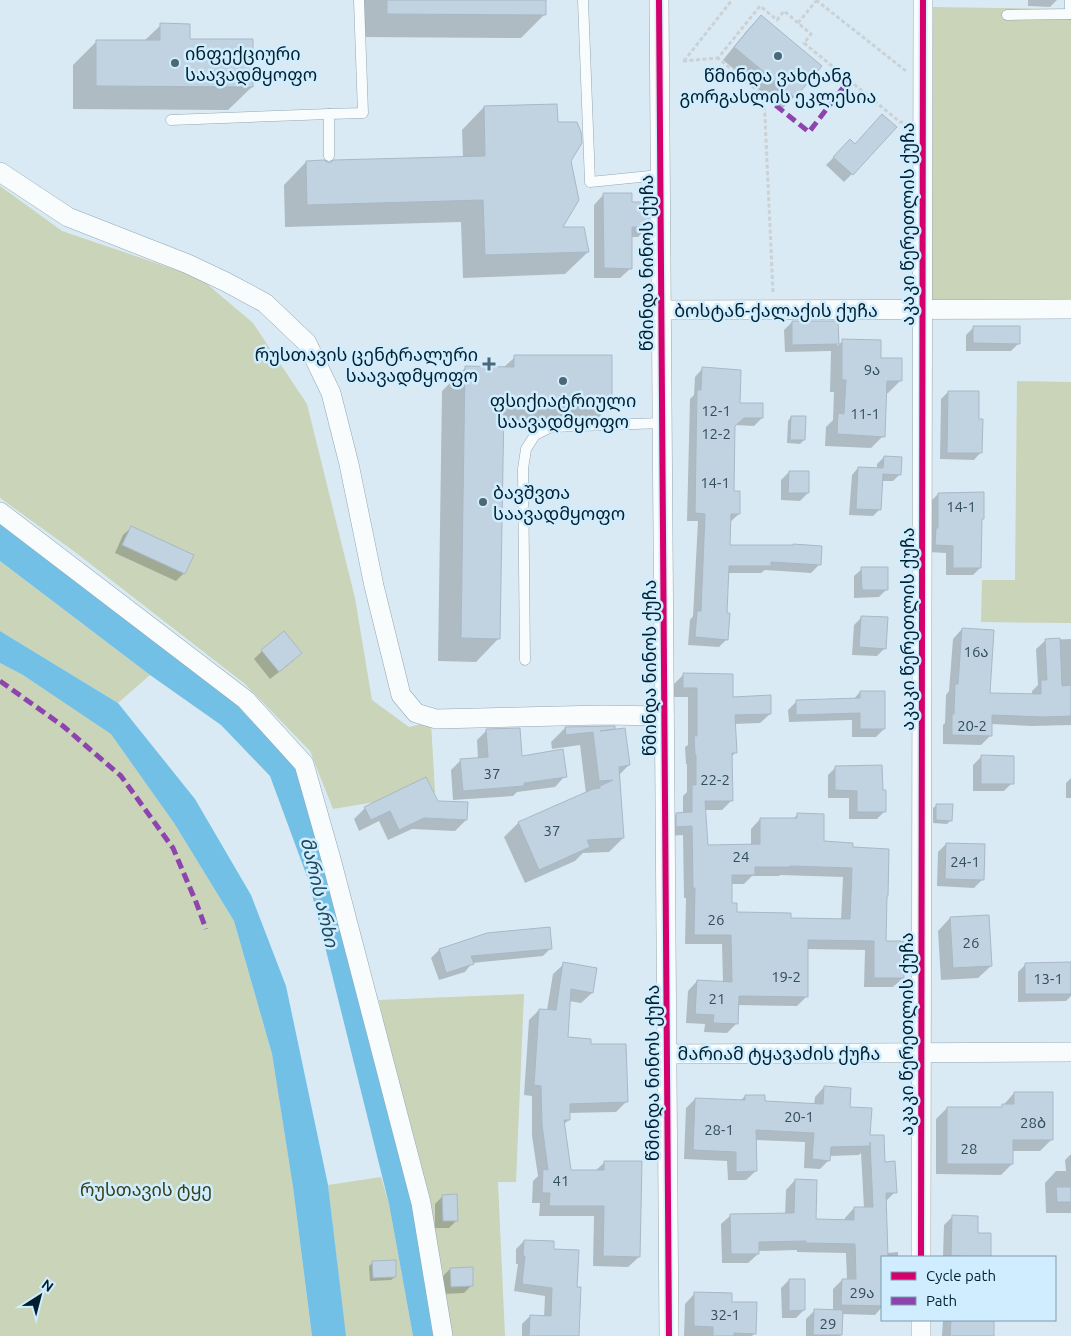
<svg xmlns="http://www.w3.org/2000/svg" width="1071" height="1336" viewBox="0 0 1071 1336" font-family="Ubuntu,'Noto Sans Georgian',sans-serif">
  <rect width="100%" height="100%" fill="#daeaf4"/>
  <g fill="#c9d4b9">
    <path d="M932,7L1071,9V303L932,301Z"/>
    <path d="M0,186L62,231L200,278L253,323L307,404L355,598L372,700L409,727L431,722L435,792L333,809L310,751L245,684L75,552L0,498Z"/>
    <path d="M1017,381L1071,382V623L981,622L982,580H1015Z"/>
    <path d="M0,561L150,675L118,703L0,631Z"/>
    <path d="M0,663L23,675L111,733L174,823L234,921L272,1054L293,1187L312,1336H0Z"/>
    <path d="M524,994L516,1182H498L505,1336H449L379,1000Z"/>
    <path d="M381,1177L389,1204L413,1336H345L328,1185Z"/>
  </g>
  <g fill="#73c0e7">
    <path d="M0,524L130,620L235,703L295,767L331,878L416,1214L435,1336H413L389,1204L309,882L270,776L221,725L150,675L0,561Z"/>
    <path d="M0,631L118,703L195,799L251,895L286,986L328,1185L346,1336H312L293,1187L272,1054L234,921L174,823L111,734L23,675L0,663Z"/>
  </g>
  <g fill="#0003" fill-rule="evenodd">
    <path d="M357,0H545V14L521,38L357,37Z"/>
    <path d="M1028,0H1057L1050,7L1028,6Z"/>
    <path d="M761,16L794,97L782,109L723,60L749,28Z"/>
    <path d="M161,25L252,87L228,110L73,109V65L97,41H144Z"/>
    <path d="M484,107L557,123L570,161L561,228L588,252L565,274L463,278L461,222L285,227L284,185L306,162L330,164L463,158L462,130Z"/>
    <path d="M842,149L852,174L844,182L826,165Z"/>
    <path d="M604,194L631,203L648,227L638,237H631V268L620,278H594V205Z"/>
    <path d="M792,322H837V346L843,341L900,381L888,393H885L883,436L871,448L825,446L826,427L833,420L834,392H830L831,351L785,352L784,330Z"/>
    <path d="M974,327L1019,343L1011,351H966V335Z"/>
    <path d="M515,357L611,405L587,429H502L499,638L476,662L438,661L442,391L466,367L503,368Z"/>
    <path d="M702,369L739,404L762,418L754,426L734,425L733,493L739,514L730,522L729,546L819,565L811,573L765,570L761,573H727V639L719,647L688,645L690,620L693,616L698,521H687L690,399L694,395L695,377Z"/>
    <path d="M948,392L977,421L981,452L974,460L940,459L941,399Z"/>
    <path d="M791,417L804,440L800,444L787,443L788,421Z"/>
    <path d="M884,457L900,474L893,481H881L880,509L873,516L849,515L852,475L858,468L877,469V464Z"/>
    <path d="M789,472L808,493L800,501L781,500V480Z"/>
    <path d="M938,494L983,518L981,520L980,568L973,575H946V553L928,552L931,501Z"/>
    <path d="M131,528L184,573L176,581L115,553L123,535Z"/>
    <path d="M862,569L887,589L879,597L854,598V576Z"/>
    <path d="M862,617L885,648L877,656L852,655L854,625Z"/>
    <path d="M962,629L988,694L1032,695V691L1038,685L1036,649L1046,640L1071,639V725L1032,726L991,724L990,736L981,745L943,744V725L945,723L946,695L949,691L953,639Z"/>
    <path d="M262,651L293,661L270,679L254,659Z"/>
    <path d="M683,675L732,698L770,714L760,723L734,724L736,752L731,757L732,800L722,810H704L706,846H751V829L760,819H793L797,815L822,843L852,844L885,942L903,978L893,987H864L865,950L807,949V996L797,1006L737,1005L736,1024L727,1033L704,1032L705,1024L686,1023L688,991L697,981L723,983L722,944H685L686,898H684L683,835L667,836V823L677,814L683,813V796L687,792V764H686L685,747L688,745V697H674V684ZM780,875L843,877L841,920H790L736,913L731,904V884H744L752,876H779Z"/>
    <path d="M860,692L884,729L876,737H852V720L789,722L788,710L796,702L853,700Z"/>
    <path d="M565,728H614L612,731L629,765L619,775L623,838L609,852L583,853L575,861L525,883L504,837L518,823L586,794L580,745L552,749L551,742Z"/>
    <path d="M487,730L521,757L565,776L555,787L517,792L513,796L453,800L451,770L461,760L478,759L477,740Z"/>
    <path d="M981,757L1012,783L1004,791H973V765Z"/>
    <path d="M836,767L881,792L885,811L877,819H849V798H828V775Z"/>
    <path d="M1071,778V798H1066V783Z"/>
    <path d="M437,802L466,820L455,831L412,829L388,840L379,821L359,831L354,819L365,808Z"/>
    <path d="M937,805L951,820L947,824L933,823V808Z"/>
    <path d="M946,844L982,880L974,888L937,886L938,852Z"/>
    <path d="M950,918L991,966L978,978L941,980L938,931Z"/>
    <path d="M487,935L551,948L543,956L472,963L465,972L439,980L431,958L439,950Z"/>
    <path d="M1071,963V996L1066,1001L1018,1002V972L1026,964Z"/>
    <path d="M564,964L592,993L581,1003L569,1001L567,1038L590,1046L626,1102L616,1112L568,1113L569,1120L564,1124L570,1171H595L605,1162L639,1257L628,1267L593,1266L594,1216H539L540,1203H532L533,1181L538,1176L532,1136V1096L524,1095L529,1020L539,1010H547L553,974Z"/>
    <path d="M824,1087L849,1108L869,1136L884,1163L895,1192L885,1202L887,1253L898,1252V1257H882V1307L875,1315L841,1314V1335L840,1336H806V1319L814,1311H833V1289L842,1280H847L846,1253L797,1252V1250L758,1251V1254L748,1263H722L721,1224L731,1215H785L786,1190L795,1180L815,1221H845V1218L854,1208H864L861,1153L859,1155L829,1156V1160L820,1169L804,1168L805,1142L755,1140L756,1171L746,1180H728L727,1161L684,1159L686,1108L695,1099L740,1101L745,1096L764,1102L814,1105L815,1097Z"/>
    <path d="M1014,1093L1051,1140L1040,1151H1012V1164L1001,1175L936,1174V1119L947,1108L1000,1109Z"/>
    <path d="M1071,1154V1213H1046L1045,1183L1056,1171H1066L1065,1160Z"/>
    <path d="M443,1196L457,1220L449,1228H435V1204Z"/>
    <path d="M953,1216L977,1234L989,1257H932H943L944,1225Z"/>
    <path d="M524,1241L553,1250L576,1288L578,1336H522V1324L530,1316L544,1317L545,1296L514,1291L518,1264H516V1249Z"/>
    <path d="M373,1262L395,1277L391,1280L370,1281L369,1266Z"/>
    <path d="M450,1269L472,1285L464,1293L443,1294L442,1277Z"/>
    <path d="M789,1280L804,1310L796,1318H782L781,1288Z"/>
    <path d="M695,1293L731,1303L755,1333L752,1336H684L685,1304Z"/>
    <path d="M943,1320H993L992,1336H942Z"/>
  </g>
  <g fill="#c1d2e1" stroke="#a8b8c7" fill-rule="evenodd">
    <path d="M387,0H546V15L387,14Z"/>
    <path d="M761,15L822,66L795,98L734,47Z"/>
    <path d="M160,23L190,24V39H253V87L96,86V40H160Z"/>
    <path d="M557,104L558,122H577L581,132L582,143L571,161L579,200L563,227H584L589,252L485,255L483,200L307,205L306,161L324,160L329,163L334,160L485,156L484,106Z"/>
    <path d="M882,114L897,127L853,175L833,157L850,139L855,144Z"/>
    <path d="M603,193H632V202H649V227H632V269L604,268Z"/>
    <path d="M792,321H838L839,344L792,345Z"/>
    <path d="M973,326H1020V344L973,343Z"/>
    <path d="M842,339L881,340V358H902V381H887L885,437L837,434L838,413L844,414L846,380H842Z"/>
    <path d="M514,355H612V406H504L500,639L461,638L465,366L514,367Z"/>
    <path d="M702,367L741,370L740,403H763V418H744L735,426L734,491H740V514H731L730,545H793V544L822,546L821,565L771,562V566H729L727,613H730L728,640L695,637L697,611H701L705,514L695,513L697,390H701Z"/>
    <path d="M948,391H979V419H983L982,453H947Z"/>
    <path d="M791,416H806L805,440H790Z"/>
    <path d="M884,456L902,457L901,475L883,474L881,510L856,509L858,467L883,468Z"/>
    <path d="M789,471H809V493H788Z"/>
    <path d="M984,492V519H982L981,568H953V546L935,545L936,528H938V493Z"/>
    <path d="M131,526L194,555L185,574L122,545Z"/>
    <path d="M861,567H888V590H862Z"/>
    <path d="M861,616L888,617L886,649L859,647Z"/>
    <path d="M962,628L994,630L990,693L1041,694V680H1047L1045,639L1060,638L1062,686L1071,685V716L1043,717L992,715V736L952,735V714H954L955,684H958Z"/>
    <path d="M284,631L302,653L279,672L261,650Z"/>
    <path d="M683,673L733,674V697L771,695V714L735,715L737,753H732L733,801H705L708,845L760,844V818H797V813L824,814V841L853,843V847L889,849L888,896H887L886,941H904V978H874V941L808,940V997L739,996L738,1024L713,1023L714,1015L695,1014L697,980L732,982L731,935H694L695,888H693L692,826L676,827V813L692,812V785H696V755H695L694,736H697V688H683ZM790,866L852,868L850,919L791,918V913L737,912V903H732V875H755V867H790Z"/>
    <path d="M860,691H885V729H860V713L796,715V700L860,698Z"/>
    <path d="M615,726V729L600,731L625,728L630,765L619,767L624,838L587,840L590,847L539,870L518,822L593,789L600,788V786L613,780L599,781L593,732L566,735L565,727Z"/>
    <path d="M520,728L522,756L563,749L567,777L524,783V786L463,791L460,759L488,757L486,729Z"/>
    <path d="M981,755L1014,756V784H981Z"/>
    <path d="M882,765L883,790H886V812H857V791L835,790V766Z"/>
    <path d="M426,777L438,801L468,802L467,820L424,818L399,830L390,811L371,820L364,807Z"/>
    <path d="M936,804H953L952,821L936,820Z"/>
    <path d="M946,843L985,844L984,880L945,879Z"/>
    <path d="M989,915L992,966L953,968L950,917Z"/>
    <path d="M550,927L552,949L471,956L474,964L446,973L439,949L487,933Z"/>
    <path d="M563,962L597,968L593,993L571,989L568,1037L591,1039V1044H626L628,1102L570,1104V1120H564L571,1170H604V1161H642L640,1257L603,1256L604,1206H549L550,1193H542L543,1169L548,1170L542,1125L541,1086L534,1085L539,1009L556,1010Z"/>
    <path d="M1071,962V994H1025V963Z"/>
    <path d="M824,1086L851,1088L850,1107L872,1108L870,1135H884L885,1162L895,1161L897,1193H886L888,1257H882V1306L841,1305L842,1279H856L855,1244L806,1243V1241L759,1242V1254H731L730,1214L794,1213L795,1179L817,1180L816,1219L854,1220V1207H873L870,1142V1146L831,1147L830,1161L812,1159L814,1133L756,1130L757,1171L736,1172V1152L693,1150L695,1098L745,1100V1095H765V1101L823,1104Z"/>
    <path d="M1014,1092H1053V1140H1013V1164H947V1107H1002V1104H1014Z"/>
    <path d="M1056,1187H1071V1202H1057Z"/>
    <path d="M457,1194L458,1221H443L442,1195Z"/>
    <path d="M952,1215L978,1216V1233H991V1257L951,1256Z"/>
    <path d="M524,1240L554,1241V1249L579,1250L577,1287H581L579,1336H529L530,1315L551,1316L552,1288L522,1284L525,1256H523Z"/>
    <path d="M396,1260V1277L373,1278L372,1261Z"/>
    <path d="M473,1267V1286L451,1287L450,1268Z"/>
    <path d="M789,1279H805V1310L789,1311Z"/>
    <path d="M694,1292L732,1293V1302H757L756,1334L734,1333V1336H713V1327L694,1326Z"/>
    <path d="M814,1309L843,1310L842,1335H813Z"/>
    <path d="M951,1320H994V1336H950Z"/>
  </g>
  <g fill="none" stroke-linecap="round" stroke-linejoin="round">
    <g stroke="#91a7b4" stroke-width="11">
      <g id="lane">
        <path d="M583,0L590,182L660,175"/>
        <path d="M1070,14V0"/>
        <path d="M1007,15L1071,14"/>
        <path d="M171,120L329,114"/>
        <path d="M329,156V114L363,113L359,0"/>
        <path d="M525,660L523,469L526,449L535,435L551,427L662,423"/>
      </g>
    </g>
    <g stroke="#91a7b4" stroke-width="20">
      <g id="street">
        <path d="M659,0L669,1336"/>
        <path d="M0,172L68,217L188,264L226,282L265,303L307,343L331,393L349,464L374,586L401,695L416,713L436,719L602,715L664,716"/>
        <path d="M661,310L1071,309"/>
        <path d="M0,512L246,700L304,764L331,859L421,1203L443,1336"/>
        <path d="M667,1054L1071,1052"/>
        <path d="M921,1257L923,0"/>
        <path d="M921,1336V1320"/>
      </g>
    </g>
    <g stroke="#cbd1d5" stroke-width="3" stroke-dasharray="4 2.5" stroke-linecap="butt">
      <path d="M816,0L906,71"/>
      <path d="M798,23L816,1"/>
      <path d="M683,61L718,58"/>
      <path d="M684,61L732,0"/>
      <path d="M773,292L764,96L718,58L760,6L777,20L784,11L811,34L804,43L900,122H906"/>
    </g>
    <use href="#lane" stroke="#f9fcfd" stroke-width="10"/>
    <use href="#street" stroke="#f9fcfd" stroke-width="19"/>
    <g stroke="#8e44ad" stroke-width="5" stroke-dasharray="10 5" stroke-linecap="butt">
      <path d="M764,96L809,132L849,80"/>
      <path d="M0,681L63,726L121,776L173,848L196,902L206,929"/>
    </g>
    <g stroke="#cfedfe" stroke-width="9">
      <g id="cycleway">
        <path d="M659,0L669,1336"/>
        <path d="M921,1257L923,0"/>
      </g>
    </g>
    <use href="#cycleway" stroke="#d6006c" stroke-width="6"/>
  </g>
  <g fill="#4c6775" stroke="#cfedfe" stroke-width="2">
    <circle cx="778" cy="56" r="5"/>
    <circle cx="175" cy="63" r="5"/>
    <path d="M486.5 356.5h5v5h5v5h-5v5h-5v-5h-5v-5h5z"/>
    <circle cx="563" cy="381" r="5"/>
    <circle cx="483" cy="502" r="5"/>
  </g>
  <g text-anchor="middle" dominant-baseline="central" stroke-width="5" stroke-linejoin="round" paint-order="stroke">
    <g font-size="15" fill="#314e5d">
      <text x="872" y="369">9ა</text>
      <text x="716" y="410">12-1</text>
      <text x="865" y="413">11-1</text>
      <text x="716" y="433">12-2</text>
      <text x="715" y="482">14-1</text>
      <text x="961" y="506">14-1</text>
      <text x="976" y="651">16ა</text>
      <text x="972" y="725">20-2</text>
      <text x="492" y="773">37</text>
      <text x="715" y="779">22-2</text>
      <text x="552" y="830">37</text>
      <text x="741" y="856">24</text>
      <text x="965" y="861">24-1</text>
      <text x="716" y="919">26</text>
      <text x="971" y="942">26</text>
      <text x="786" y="976">19-2</text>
      <text x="1048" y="978">13-1</text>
      <text x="717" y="998">21</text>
      <text x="799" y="1116">20-1</text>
      <text x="1033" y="1122">28ბ</text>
      <text x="719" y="1129">28-1</text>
      <text x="969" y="1148">28</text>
      <text x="561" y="1180">41</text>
      <text x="862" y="1292">29ა</text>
      <text x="725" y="1314">32-1</text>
      <text x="828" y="1323">29</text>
    </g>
    <g font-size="18" fill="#002030" stroke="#cfedfe" text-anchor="start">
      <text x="185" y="53">ინფექციური<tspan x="185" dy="21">საავადმყოფო</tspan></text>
      <text x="778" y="75" text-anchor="middle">წმინდა ვახტანგ<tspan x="778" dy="21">გორგასლის ეკლესია</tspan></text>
      <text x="478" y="354" text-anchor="end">რუსთავის ცენტრალური<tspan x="478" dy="21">საავადმყოფო</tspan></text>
      <text x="563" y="400" text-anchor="middle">ფსიქიატრიული<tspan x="563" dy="21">საავადმყოფო</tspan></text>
      <text x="493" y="492">ბავშვთა<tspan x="493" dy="21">საავადმყოფო</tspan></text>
    </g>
    <g font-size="18" fill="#002030" stroke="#cfedfe">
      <text transform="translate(907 224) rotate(-90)">აკაკი წერეთლის ქუჩა</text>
      <text transform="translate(646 263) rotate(-90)">წმინდა ნინოს ქუჩა</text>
      <text x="776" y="310">ბოსტან-ქალაქის ქუჩა</text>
      <text transform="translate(907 629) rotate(-90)">აკაკი წერეთლის ქუჩა</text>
      <text transform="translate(649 668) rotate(-90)">წმინდა ნინოს ქუჩა</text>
      <text transform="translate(906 1034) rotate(-90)">აკაკი წერეთლის ქუჩა</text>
      <text x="779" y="1053">მარიამ ტყავაძის ქუჩა</text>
      <text transform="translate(652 1073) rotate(-90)">წმინდა ნინოს ქუჩა</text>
    </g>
    <g font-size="18" fill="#3a3e16" stroke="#cfedfe">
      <text x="146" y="1189">რუსთავის ტყე</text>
    </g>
    <g font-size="19" font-style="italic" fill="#1e485e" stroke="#cfedfe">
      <text transform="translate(320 892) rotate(77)">მარის არხი</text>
    </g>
  </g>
  <rect x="881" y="1256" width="175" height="65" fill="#cfedfe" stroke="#7c9bac"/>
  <rect x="891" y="1272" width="25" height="8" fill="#d6006c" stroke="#7c9bac"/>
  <text x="926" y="1281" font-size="15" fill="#002030">Cycle path</text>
  <rect x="891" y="1297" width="25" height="8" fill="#8e44ad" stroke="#7c9bac"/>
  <text x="926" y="1306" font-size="15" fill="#002030">Path</text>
  <g transform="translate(40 1296) rotate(36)" stroke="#cfedfe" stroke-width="4" paint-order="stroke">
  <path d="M0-4L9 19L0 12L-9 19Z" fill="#002030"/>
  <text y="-8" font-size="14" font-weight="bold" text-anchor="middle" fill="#002030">N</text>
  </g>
</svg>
